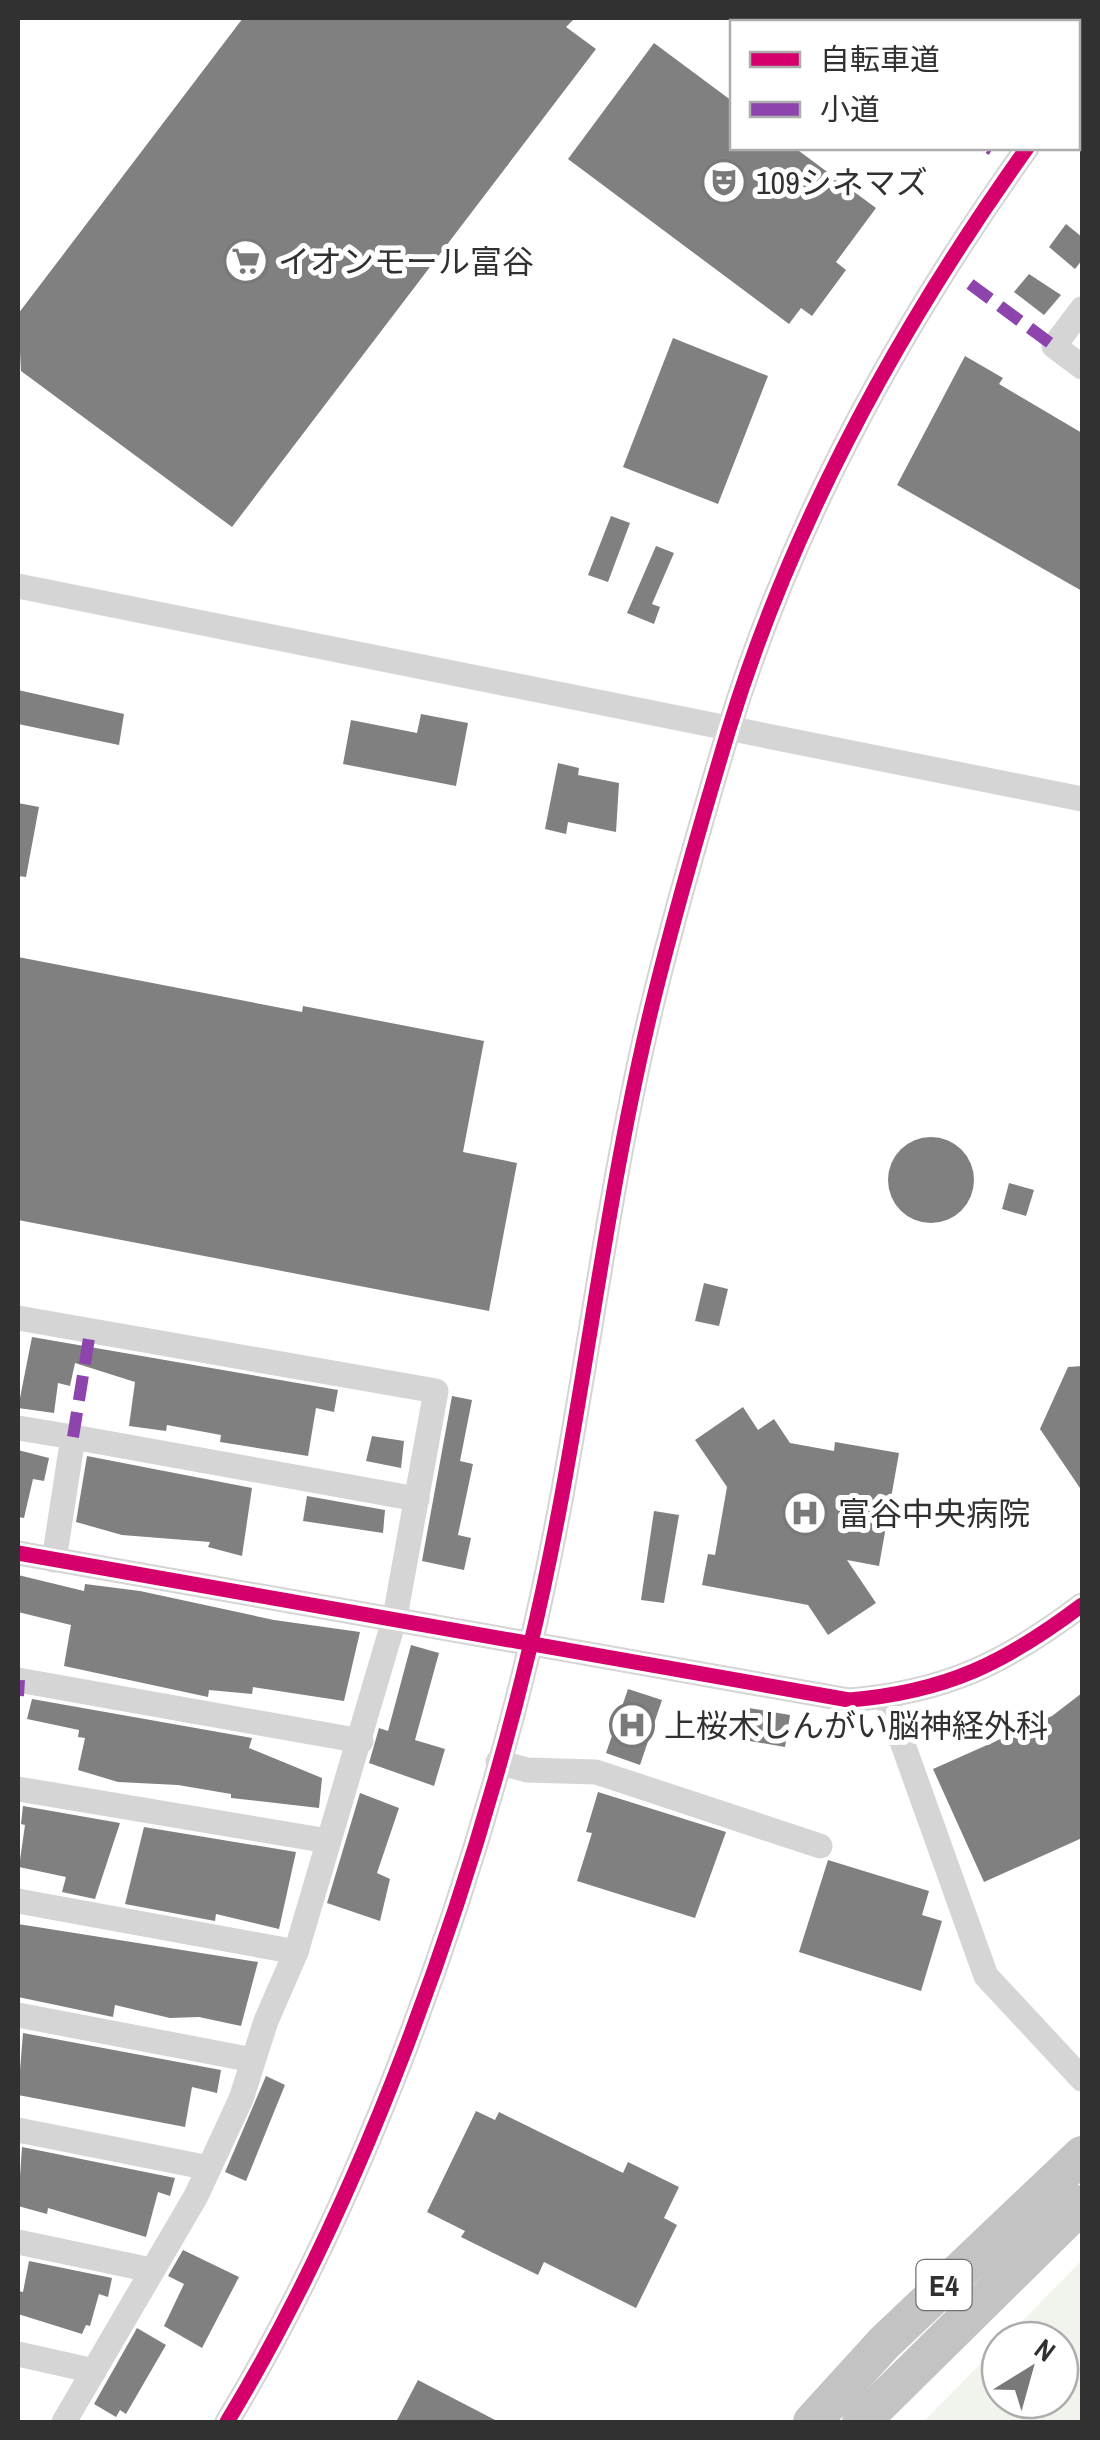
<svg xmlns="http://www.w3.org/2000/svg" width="1100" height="2440" viewBox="0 0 1100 2440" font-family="'Archivo Narrow','Noto Sans JP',sans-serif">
  <rect width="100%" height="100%" fill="#fff"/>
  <path fill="#f1f4ec" d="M1082,2260V2422H923L1000,2344V2400H1060V2340H1004Z"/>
  <g fill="#808080">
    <path d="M243,18H575L566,27L596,49L232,527L21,371L18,314Z"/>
    <path d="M654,43L732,101V148H795L876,208L836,262L846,270L812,316L801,308L789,324L568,159Z"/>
    <path d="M1066,224L1082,237V260L1075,269L1049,247Z"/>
    <path d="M1029,274L1061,295L1044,315L1014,292Z"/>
    <path d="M673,338L768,376L718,504L623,467Z"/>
    <path d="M965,356L1003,378L999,384L1082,433V591L897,485Z"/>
    <path d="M611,516L630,523L608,582L588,575Z"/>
    <path d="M656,546L674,553L652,604L660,607L654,624L627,613Z"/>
    <path d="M18,690L124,714L119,745L18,724Z"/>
    <path d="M421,714L468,723L456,786L343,764L351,720L417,733Z"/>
    <path d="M558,763L579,768L578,775L619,783L616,832L568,822L566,834L545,829Z"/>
    <path d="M18,803L39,807L26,877L18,876Z"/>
    <path d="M18,957L302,1012L303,1006L484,1041L463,1152L517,1163L489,1311L18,1220Z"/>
    <circle cx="931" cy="1180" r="43"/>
    <path d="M1009,1183L1034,1190L1026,1216L1002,1209Z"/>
    <path d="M704,1283L728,1289L719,1326L695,1321Z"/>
    <path d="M32,1337L338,1390L334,1412L316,1408L308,1456L220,1442L221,1435L167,1425L166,1431L129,1426L135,1382L75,1363L70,1386L58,1383L54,1413L18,1408Z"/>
    <path d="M1082,1366V1491L1040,1429L1068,1367Z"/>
    <path d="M452,1396L472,1400L460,1461L473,1464L458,1535L471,1538L464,1570L422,1561Z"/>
    <path d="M743,1407L758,1430L774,1419L790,1443L834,1451L835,1442L899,1453L879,1566L847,1560L876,1603L828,1635L808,1605L702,1585L708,1554L715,1555L727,1487L695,1440Z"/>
    <path d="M372,1436L404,1441L401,1468L366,1461Z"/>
    <path d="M18,1450L49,1458L44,1481L33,1479L24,1518L18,1517Z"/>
    <path d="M87,1456L252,1488L242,1556L208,1547L210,1542L122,1535L76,1522Z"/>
    <path d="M307,1496L385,1510L383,1533L303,1521Z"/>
    <path d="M654,1511L679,1515L664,1603L641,1600Z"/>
    <path d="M18,1575L84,1591L85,1584L140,1591L274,1620L360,1632L344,1701L253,1687L252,1694L209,1690L208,1697L64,1666L71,1625L18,1612Z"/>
    <path d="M411,1645L439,1653L415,1740L445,1749L434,1786L369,1763L379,1728L388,1731Z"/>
    <path d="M628,1689L662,1700L640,1765L606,1753Z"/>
    <path d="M1082,1693V1838L984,1882L933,1769L1052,1716Z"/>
    <path d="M32,1699L252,1738L249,1748L322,1778L319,1808L231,1798V1794L178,1785L118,1782L78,1770L85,1738L78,1737L79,1730L27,1719Z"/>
    <path d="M749,1708L790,1715L785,1747L744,1740Z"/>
    <path d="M598,1792L726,1832L695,1918L577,1881L592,1833L586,1832Z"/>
    <path d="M360,1793L399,1808L377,1873L390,1879L380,1921L327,1903Z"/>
    <path d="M23,1806L120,1823L95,1899L62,1892L66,1877L19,1867L25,1825L21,1824Z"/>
    <path d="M144,1827L296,1852L279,1929L216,1914L215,1921L125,1904Z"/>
    <path d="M828,1860L929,1891L922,1915L942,1921L921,1991L799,1952Z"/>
    <path d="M18,1924L258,1962L241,2026L199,2017L170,2018L115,2005L113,2017L18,1997Z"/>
    <path d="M23,2033L221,2070L217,2093L192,2087L185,2127L18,2095Z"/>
    <path d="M266,2076L285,2085L246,2181L225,2172Z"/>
    <path d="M476,2111L495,2120L499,2112L623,2173L628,2162L679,2187L664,2218L677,2225L636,2308L544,2262L538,2275L461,2237L465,2231L427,2212Z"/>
    <path d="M22,2147L175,2178L170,2196L158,2192L146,2237L48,2208L47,2214L18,2206Z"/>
    <path d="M183,2250L239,2277L202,2348L164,2326L184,2284L168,2276Z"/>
    <path d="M29,2261L112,2278L108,2297L99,2294L90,2326L86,2325L82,2334L18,2314V2291L23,2292Z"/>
    <path d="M137,2328L166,2345L126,2414L120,2410L116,2417L94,2404Z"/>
    <path d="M418,2380L499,2422H396Z"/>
  </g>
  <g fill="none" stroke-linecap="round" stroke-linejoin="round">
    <g stroke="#d5d5d5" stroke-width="25">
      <path d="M828,18L834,22"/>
      <path d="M945,22L948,18"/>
      <path d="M1078,83L1082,77"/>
      <path d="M1082,309L1054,346L1082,367"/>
      <path d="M18,586L1082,799"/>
      <path d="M18,1318L436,1391L395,1617L296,1952L266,2021L241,2099L196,2196L64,2422"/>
      <path d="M18,1428L73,1437L54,1560"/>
      <path d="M73,1437L417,1499"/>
      <path d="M18,1553L849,1700C946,1692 1005,1663 1082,1605"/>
      <path d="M18,1680L361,1741"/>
      <path d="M886,1697L986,1976L1082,2079"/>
      <path d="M498,1762L527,1770L596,1772L820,1846"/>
      <path d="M18,1789L328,1841"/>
      <path d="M18,1901L296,1952"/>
      <path d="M18,2015L253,2060"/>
      <path d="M18,2130L209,2168"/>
      <path d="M18,2242L151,2270"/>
      <path d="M18,2354L94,2371"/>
      <path d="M227,2422C362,2199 468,1904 529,1651C579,1446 599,1233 647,1027C670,928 699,829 728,732C792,521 900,326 1027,148"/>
    </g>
    <g stroke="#c3c3c3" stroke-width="38">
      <path d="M812,2422L884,2343L1082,2155"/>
      <path d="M861,2422L1082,2204"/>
    </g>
    <g stroke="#8e44ad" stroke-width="12" stroke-dasharray="25 12" stroke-linecap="butt">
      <path d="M989,148L992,150"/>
      <path d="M970,284L1054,346"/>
      <path d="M73,1437L90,1332"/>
      <path d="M18,1696L19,1680"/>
    </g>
    <g stroke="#fff" stroke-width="21">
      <g id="cycleway">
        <path d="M18,1553L849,1700C946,1692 1005,1663 1082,1605"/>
        <path d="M227,2422C362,2199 468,1904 529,1651C579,1446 599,1233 647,1027C670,928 699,829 728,732C792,521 900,326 1027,148"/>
      </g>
    </g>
    <use href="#cycleway" stroke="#d6006c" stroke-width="15"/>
  </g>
  <defs>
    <g id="theatre-ring" transform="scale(2.25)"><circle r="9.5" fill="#fff" stroke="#797979" stroke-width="1.5"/><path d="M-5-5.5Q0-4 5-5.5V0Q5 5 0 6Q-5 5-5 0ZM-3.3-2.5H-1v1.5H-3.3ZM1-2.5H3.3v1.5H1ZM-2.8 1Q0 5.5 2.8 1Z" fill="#797979"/></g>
    <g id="supermarket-ring" transform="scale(2.25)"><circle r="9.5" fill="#fff" stroke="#797979" stroke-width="1.5"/><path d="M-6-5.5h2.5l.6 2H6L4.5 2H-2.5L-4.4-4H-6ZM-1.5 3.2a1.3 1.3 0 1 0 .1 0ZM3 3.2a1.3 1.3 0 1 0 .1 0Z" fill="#797979"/></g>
    <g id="hospital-ring" transform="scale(2.25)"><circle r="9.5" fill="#fff" stroke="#797979" stroke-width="1.5"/><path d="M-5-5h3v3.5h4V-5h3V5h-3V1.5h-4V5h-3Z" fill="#797979"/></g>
  </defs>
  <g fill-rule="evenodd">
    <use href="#theatre-ring" x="724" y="182"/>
    <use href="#supermarket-ring" x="246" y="261"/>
    <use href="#hospital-ring" x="805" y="1513"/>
    <use href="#hospital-ring" x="632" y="1725"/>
  </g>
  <g text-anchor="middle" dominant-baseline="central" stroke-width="10" stroke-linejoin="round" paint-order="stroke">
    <rect fill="#fff" stroke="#6f6f6f" stroke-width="2.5" x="916.5" y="2260" width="55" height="50" rx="8"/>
    <g font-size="30" font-weight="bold" fill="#313131">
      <text x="944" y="2285">E4</text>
    </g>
    <g font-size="32" fill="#313131" stroke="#fff" text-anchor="start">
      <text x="756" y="182">109シネマズ</text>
      <text x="278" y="261">イオンモール富谷</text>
      <text x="838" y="1513">富谷中央病院</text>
      <text x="664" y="1725">上桜木しんがい脳神経外科</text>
    </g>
  </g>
  <rect width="1100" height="2440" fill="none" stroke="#313131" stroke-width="40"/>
  <rect x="730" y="20" width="350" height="130" fill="#ffffff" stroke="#adadad" stroke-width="2.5"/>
  <rect x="750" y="52" width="50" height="15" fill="#d6006c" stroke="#adadad" stroke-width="2.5"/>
  <text x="820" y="70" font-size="30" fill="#313131">自転車道</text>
  <rect x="750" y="102" width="50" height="15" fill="#8e44ad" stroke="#adadad" stroke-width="2.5"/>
  <text x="820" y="120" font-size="30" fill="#313131">小道</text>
  <g transform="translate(1030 2370) rotate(37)"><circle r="48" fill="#ffffff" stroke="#adadad" stroke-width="2.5"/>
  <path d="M0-8L18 38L0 25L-18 38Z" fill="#797979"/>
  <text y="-15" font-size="28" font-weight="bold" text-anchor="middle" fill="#313131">N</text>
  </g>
</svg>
